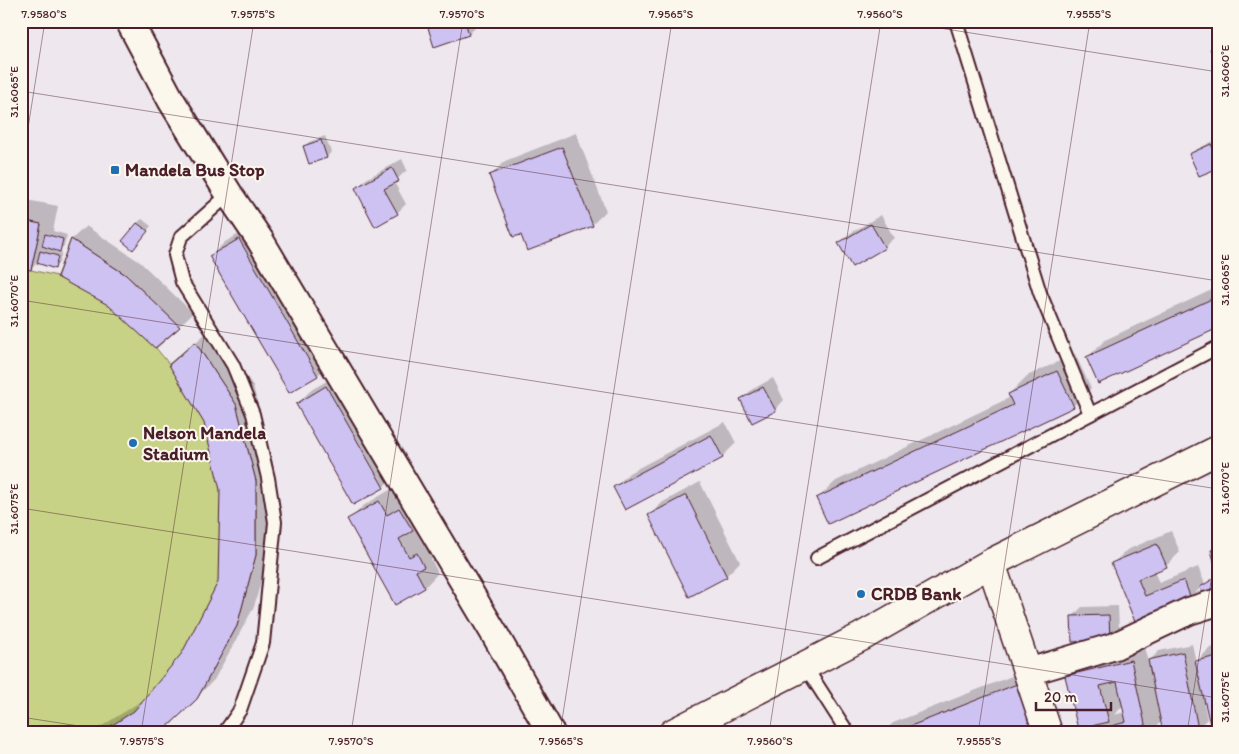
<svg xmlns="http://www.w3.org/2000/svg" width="1239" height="754" viewBox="0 0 1239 754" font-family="Itim,sans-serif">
  <rect width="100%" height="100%" fill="#eee7ee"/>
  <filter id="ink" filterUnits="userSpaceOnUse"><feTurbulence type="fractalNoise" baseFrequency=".02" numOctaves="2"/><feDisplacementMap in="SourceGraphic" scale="10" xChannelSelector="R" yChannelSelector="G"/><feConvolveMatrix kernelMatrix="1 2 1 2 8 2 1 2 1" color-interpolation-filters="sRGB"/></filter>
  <g filter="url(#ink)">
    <path fill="#c7d286" stroke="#887858" d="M21,220L41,224L31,270L57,276L71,239L126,275L180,327L156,348L169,364L195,342L236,404L256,481V555L237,626L197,699L161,733H21Z"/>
    <g fill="#0003" fill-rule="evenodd">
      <path d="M21,21H23L25,29L21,32Z"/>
      <path d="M427,21H477L478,25L469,34Z"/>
      <path d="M576,133L606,211L592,225L521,233L491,175L505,161Z"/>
      <path d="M325,136L331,152L327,157L310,163L304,147L309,142Z"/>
      <path d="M1216,140L1218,145V166L1190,154L1195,150Z"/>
      <path d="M402,159L407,170L394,182L406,204L397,213L356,189L366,179Z"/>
      <path d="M21,199L58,206L53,231L67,235L64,246L58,251L62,252L59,263L54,267L38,262L31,269L21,267Z"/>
      <path d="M881,215L894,238L884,247L840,243L849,234Z"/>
      <path d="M142,219L151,226L137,244V223Z"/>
      <path d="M86,226L140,262L193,313L179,326L109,304L58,276L72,239Z"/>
      <path d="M253,226L331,361L318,375L290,391L211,256L225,242Z"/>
      <path d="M1218,287V326L1088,357L1105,340Z"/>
      <path d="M214,326L253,386L273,463V537L254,607L214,680L160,733H91L146,698L183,654L219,582L221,490L205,422L170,365Z"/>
      <path d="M1075,354L1091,388L1073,406L818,498L836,481L1011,397L1009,394L1027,376Z"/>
      <path d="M341,373L397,473L383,487L297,404L311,390Z"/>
      <path d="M773,378L784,400L775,410L742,400L751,390Z"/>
      <path d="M725,422L736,443L722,457L615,487L629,473Z"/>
      <path d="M700,482L740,562L726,576L649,515L663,502Z"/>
      <path d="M393,488L426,516L414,528L423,544L431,540L438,552L431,559L438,573L425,587L396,603L349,520L363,506Z"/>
      <path d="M1171,531L1180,552L1166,566L1154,571L1159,583L1198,567L1205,584L1218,574V594L1201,587L1190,598L1158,619L1113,563L1127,550Z"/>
      <path d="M1118,606L1119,629L1109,639L1072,617L1082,607Z"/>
      <path d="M1192,644L1196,662L1210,648L1218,646V732L1206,704L1204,705L1207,719L1198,728L1162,721L1149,733H1087L1095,724L1067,676L1081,662L1144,647L1148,662L1159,651ZM1124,705L1125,712L1114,715Z"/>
      <path d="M1035,667L999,725L979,733H883L893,723Z"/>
    </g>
    <g fill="#cec2f3" stroke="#4a1f2b">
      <path d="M426,21H465L469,35L434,47Z"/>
      <path d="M1218,45V63L1210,49Z"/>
      <path d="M321,140L327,158L309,164L303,146Z"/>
      <path d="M1211,144L1218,159V168L1199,176L1189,154Z"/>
      <path d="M562,147L593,226L527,251L521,235L513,237L489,175Z"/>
      <path d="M392,168L399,181L384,189L398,214L375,227L355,188Z"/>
      <path d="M21,220L41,224L31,270L21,268Z"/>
      <path d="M137,223L148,231L133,250L122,241Z"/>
      <path d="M871,224L885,248L852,267L838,243Z"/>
      <path d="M45,234L63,239L60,252L42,246Z"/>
      <path d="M71,239L126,275L180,327L155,348L108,305L57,277Z"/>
      <path d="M239,239L318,376L289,393L209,256Z"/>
      <path d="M40,251L58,256L55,269L37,263Z"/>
      <path d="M1218,296V328L1098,384L1086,357Z"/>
      <path d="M195,342L236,404L256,481V555L237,626L197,699L161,733H100L134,711L182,653L218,582L220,490L204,423L169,365Z"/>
      <path d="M1057,371L1074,407L828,524L816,498L1013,405L1008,394Z"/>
      <path d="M326,386L384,488L353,505L296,404Z"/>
      <path d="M763,387L776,411L752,423L740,399Z"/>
      <path d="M711,435L723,458L625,510L613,487Z"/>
      <path d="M686,495L727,577L689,597L648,515Z"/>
      <path d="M379,501L387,515L399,508L413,531L399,539L409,557L417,553L424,567L416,571L425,588L395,605L347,519Z"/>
      <path d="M1157,544L1167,567L1138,579L1145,596L1184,580L1191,599L1138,629L1111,563Z"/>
      <path d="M1218,548V576L1211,550Z"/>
      <path d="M1218,576V595L1203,599L1200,587Z"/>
      <path d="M1109,615L1110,640L1072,642L1071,616Z"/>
      <path d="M1183,652L1198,729L1181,733H1163L1148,660Z"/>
      <path d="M1218,656V733H1212L1195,661Z"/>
      <path d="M1131,660L1147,733H1086L1126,722L1117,682L1100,686L1109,722L1078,729L1065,676Z"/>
      <path d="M1017,684L1036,733H1001L999,726L983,733H893Z"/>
    </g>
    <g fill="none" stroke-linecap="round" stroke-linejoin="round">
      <g stroke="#4a1f2b" stroke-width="16">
        <g id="service">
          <path d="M956,21L1040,293L1090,414"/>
          <path d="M817,558L1218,347"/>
          <path d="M805,666L848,733"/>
          <path d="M224,733L240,710L263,643L275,522L268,478L253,414L233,365L182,282L175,255L181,237L229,194"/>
        </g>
      </g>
      <g stroke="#4a1f2b" stroke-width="30">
        <g id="minor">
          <path d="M129,21L171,100L229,194L260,240L494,633L551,733"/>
          <path d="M1028,672L1115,646L1189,611L1218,602"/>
        </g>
      </g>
      <g stroke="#4a1f2b" stroke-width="31">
        <path id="tertiary" d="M991,563L1048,733"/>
      </g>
      <g stroke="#4a1f2b" stroke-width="31">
        <path id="trunk" d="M673,733L861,637L991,563L1218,450"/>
      </g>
      <use href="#service" stroke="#fbf7ec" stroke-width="12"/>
      <use href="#minor" stroke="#fbf7ec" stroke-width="26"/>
      <use href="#tertiary" stroke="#fbf7ec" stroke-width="28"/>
      <use href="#trunk" stroke="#fbf7ec" stroke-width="28"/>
    </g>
  </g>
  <path fill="none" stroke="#4a1f2b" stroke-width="1" stroke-opacity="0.45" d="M895,21L1218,72M21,91L1218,281M21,172L45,21M21,300L1218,489M21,508L1218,698M21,717L124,733M141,733L254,21M351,733L463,21M560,733L672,21M769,733L881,21M978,733L1090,21M1187,733L1218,537"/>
  <g fill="#1f6fb2" stroke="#fbf7ec" stroke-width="2">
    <rect x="110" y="165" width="10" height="10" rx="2.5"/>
    <circle cx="133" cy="443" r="5"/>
    <circle cx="861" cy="594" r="5"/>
  </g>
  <g text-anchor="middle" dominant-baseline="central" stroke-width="4" stroke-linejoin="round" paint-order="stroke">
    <g font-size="18" font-weight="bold" fill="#4a1f2b" stroke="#fbf7ec" text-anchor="start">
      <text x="125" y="170">Mandela Bus Stop</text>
      <text x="143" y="433">Nelson Mandela<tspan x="143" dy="21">Stadium</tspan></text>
      <text x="871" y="594">CRDB Bank</text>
    </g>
  </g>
  <rect width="1239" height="754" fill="none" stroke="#fbf7ec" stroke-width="55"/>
  <path d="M1036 702v8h75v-8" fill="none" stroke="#4a1f2b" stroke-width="2.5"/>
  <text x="1044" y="702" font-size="15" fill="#4a1f2b" stroke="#fbf7ec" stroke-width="4" paint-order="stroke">20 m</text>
  <rect x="28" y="28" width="1184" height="698" fill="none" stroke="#4a1f2b" stroke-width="2"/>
  <g font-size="12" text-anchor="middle" fill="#4a1f2b">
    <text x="44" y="18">7.9580°S</text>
    <text x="253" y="18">7.9575°S</text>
    <text x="462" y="18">7.9570°S</text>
    <text x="671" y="18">7.9565°S</text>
    <text x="880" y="18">7.9560°S</text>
    <text x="1089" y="18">7.9555°S</text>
    <text transform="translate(1225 71) rotate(-90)" y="4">31.6060°E</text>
    <text transform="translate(14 92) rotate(-90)" y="4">31.6065°E</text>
    <text transform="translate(1225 280) rotate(-90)" y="4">31.6065°E</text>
    <text transform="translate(14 301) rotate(-90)" y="4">31.6070°E</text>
    <text transform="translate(1225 488) rotate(-90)" y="4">31.6070°E</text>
    <text transform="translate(14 509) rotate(-90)" y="4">31.6075°E</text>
    <text transform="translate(1225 697) rotate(-90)" y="4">31.6075°E</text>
    <text x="142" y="745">7.9575°S</text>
    <text x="351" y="745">7.9570°S</text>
    <text x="561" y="745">7.9565°S</text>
    <text x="770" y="745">7.9560°S</text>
    <text x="979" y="745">7.9555°S</text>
  </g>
</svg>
